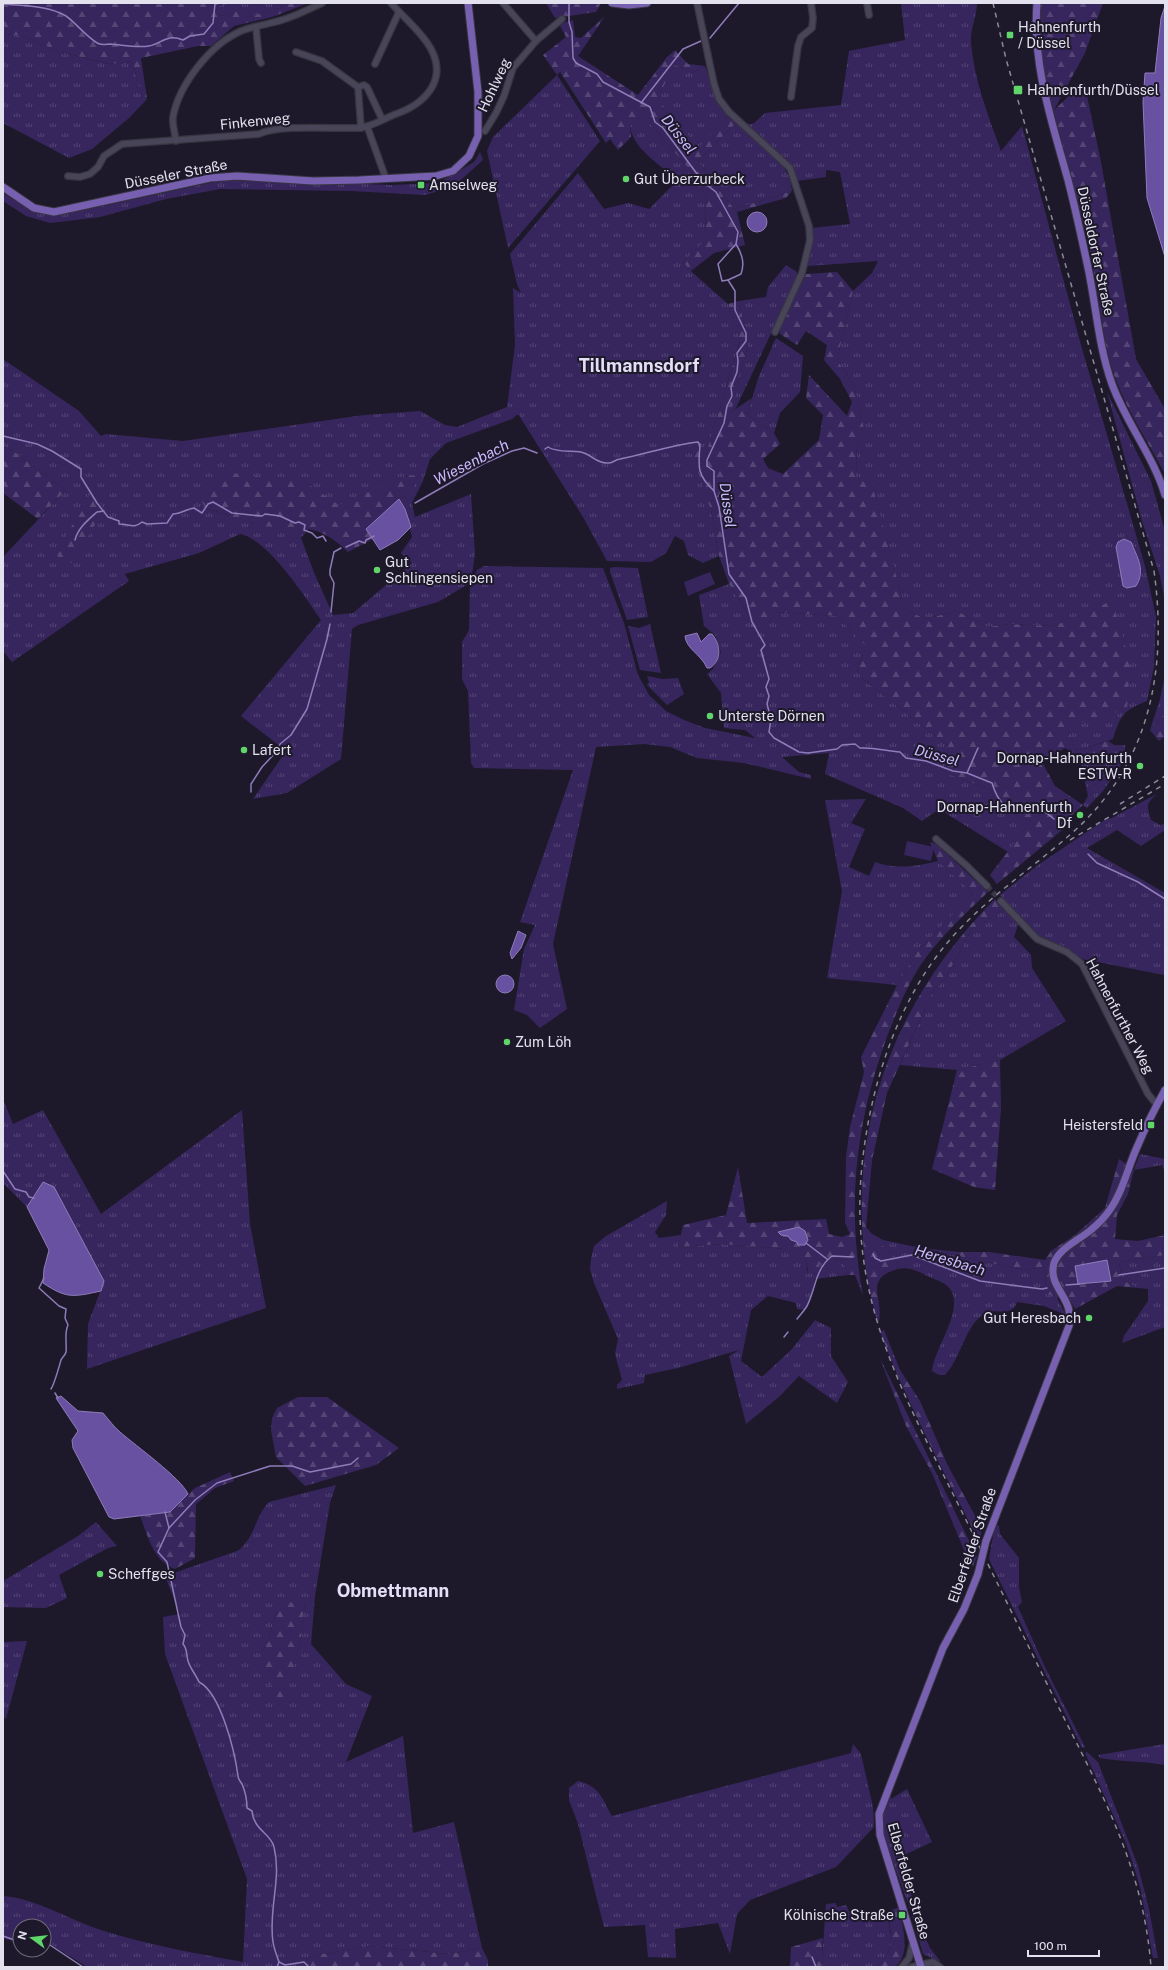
<svg xmlns="http://www.w3.org/2000/svg" width="1168" height="1970" viewBox="0 0 1168 1970" font-family="'Public Sans',sans-serif">
  <defs>
    <pattern id="grass-tufts" width="24" height="20" patternUnits="userSpaceOnUse"><rect width="24" height="20" fill="#37265d"/><path d="M3 7l-1-3M5 7V3M7 7l1-3M15 17l-1-3M17 17v-4M19 17l1-3" fill="none" stroke="#544575"/></pattern>
    <pattern id="forest-firs" width="22" height="20" patternUnits="userSpaceOnUse"><rect width="22" height="20" fill="#37265d"/><path d="M5 1l3.5 6h-7zM16 11l3.5 6h-7z" fill="#544575"/></pattern>
  </defs>
  <rect width="100%" height="100%" fill="#1d192a"/>
  <g fill="url(#grass-tufts)" fill-rule="evenodd">
    <path d="M232,3H288L283,7L248,17L243,8L227,16L219,15V6Z"/>
    <path d="M901,3H977C977,16 970,29 971,42C974,80 988,115 1001,151L1022,126L1081,345L1145,566L1156,617L1154,667L1147,701C1123,711 1121,714 1113,739L1080,750L1075,749L1067,727L1111,602L1054,626L1009,624L987,627L957,611L925,619L905,609L872,485L856,477L857,441L864,428L854,385L837,360L853,291L872,273L878,261L808,266L811,228L850,224L840,172L826,170V177L797,181L789,162L745,124H753L765,113L841,105L849,51L905,40Z"/>
    <path d="M3,34L22,36L61,52L109,64L132,61L142,96L147,99L129,118L92,149L69,158L3,123Z"/>
    <path d="M675,64L692,73L705,66L718,101L728,116L699,148L656,99Z"/>
    <path d="M557,75L600,141L508,248L487,151L493,137Z"/>
    <path d="M643,116L691,171L706,195L705,241L683,262L693,273L728,304L740,340L703,465L692,431L711,510L719,556L703,563L688,555L684,541L675,536L666,553L651,562L607,561L583,517L518,414L512,419L446,443L430,459L423,481L412,503L415,517L471,494L475,554L471,581L477,570L484,566L603,568L624,623L638,675L649,695L666,711L684,720L705,728L755,738L745,730L724,728L721,693L707,674L713,669L721,652L715,635L704,626L699,595L729,584L747,613L764,628L777,612L837,616L866,646L857,671L864,680L948,746L946,773L989,789L1000,808L1031,821L1008,852L939,809L922,821L903,808L825,774L829,753L782,757L799,772L811,775V779L744,763L697,758L670,747L644,744L596,747L553,944L567,1009L540,1028L527,1015L514,1010L524,949L535,925L520,922L573,770L474,768L471,763L468,691L462,679V642L469,630L470,583L438,602L358,625L352,629L341,759L287,793L253,799L286,751L241,716L321,620C306,598 267,538 240,534L199,553L125,574L129,581L12,662L3,651V557L66,490L12,450L3,447V359L79,411L101,436L106,434L183,441L364,415L420,411L445,425L457,427L507,407L515,345L513,288L521,293L517,284L510,254L578,173L604,209L628,203L649,209L677,181C661,164 633,150 630,126ZM408,475L410,494L399,499L405,509L412,537L401,553L412,563L353,613L333,615L315,575L301,538L309,528L253,523L205,508L306,483L339,506Z"/>
    <path d="M736,123C758,141 790,161 792,191L734,209L698,161Z"/>
    <path d="M480,152L483,160L453,187L425,195L351,191L220,189L166,199L100,217L50,223L26,216L3,201V193L38,212L49,214H62L98,207L219,181L251,180L392,185L438,183L474,162Z"/>
    <path d="M786,265L797,272V278L736,408L730,413L748,345L739,301L766,297L768,287Z"/>
    <path d="M776,338L803,356L800,392L780,413L774,433L747,414L759,376Z"/>
    <path d="M1107,392L1151,481L1165,531V602L1160,576L1142,521Z"/>
    <path d="M614,567L638,568L648,617L627,620L610,572V568Z"/>
    <path d="M650,624L661,673L640,670L628,626L639,628Z"/>
    <path d="M1165,675V713L1150,730L1160,699Z"/>
    <path d="M647,676L662,679L678,678L684,694L667,705L647,685L649,682Z"/>
    <path d="M1080,758L1100,762L1125,759L1103,791L1087,808L1083,805L1088,796Z"/>
    <path d="M1157,794C1145,804 1147,806 1151,820L1160,825L1165,824V830L1141,846L1117,830L1087,848L1165,893L1164,975L1082,959L1018,925L1014,937L1031,955L1032,968L1066,1021L1000,1060L957,1070L900,1065L933,991L945,979L972,929L1004,910L1006,901L1000,895L1038,865L1109,817L1110,819Z"/>
    <path d="M866,799L851,823L865,829L849,867L869,876L875,862C895,870 919,866 938,861L973,893L918,951L897,985L827,978L842,891L825,800Z"/>
    <path d="M3,1099L13,1124L43,1110L101,1214L242,1110L250,1224L266,1308L87,1369L88,1324L104,1281L93,1261L43,1182L27,1207L3,1183Z"/>
    <path d="M1140,1154L1165,1159V1173L1162,1165L1134,1170Z"/>
    <path d="M667,1201L666,1215L655,1232L659,1238L681,1235L678,1247L722,1244L785,1249L805,1256L808,1274L822,1258L843,1260L848,1275L815,1279L808,1306L803,1310L797,1309L796,1303L768,1296L751,1310L741,1361L762,1377L792,1349L815,1320L831,1328V1356L848,1382L837,1403L799,1376L780,1396L746,1424L729,1356L739,1350L678,1368L645,1375L644,1383L617,1389V1385L622,1380L615,1354L618,1339L594,1283L590,1269L591,1259L594,1246L606,1236Z"/>
    <path d="M866,1227L872,1234L883,1240L1024,1270L1045,1267L1046,1292L1057,1298L1066,1315L1044,1306L1017,1302C1012,1317 998,1309 988,1312C985,1312 982,1315 980,1317C965,1329 960,1359 945,1375H939L932,1371C934,1348 965,1310 950,1289C946,1283 939,1281 932,1278C921,1273 910,1266 898,1269C895,1249 887,1248 869,1241Z"/>
    <path d="M1165,1255V1327L1122,1343L1124,1336L1148,1301V1289L1138,1288L1122,1280L1119,1262Z"/>
    <path d="M336,1485L330,1503L315,1596L311,1644L346,1684L372,1696L346,1762L403,1736L413,1833L454,1822L482,1948L450,1954L370,1946L316,1955L306,1959V1967H87L44,1940V1926H20V1943L3,1938V1896C38,1899 67,1919 101,1930C147,1945 195,1953 243,1962L247,1879L165,1654L163,1617L180,1614L165,1576L237,1551C254,1541 255,1516 269,1502ZM305,1603L300,1644L292,1669L262,1652L269,1639L276,1611Z"/>
    <path d="M96,1522L117,1546L108,1548L59,1575L67,1598L46,1608L3,1607V1581L78,1536Z"/>
    <path d="M995,1524L999,1526L1000,1534L1019,1558V1587L1022,1602L1018,1607L1044,1665L1085,1747L1082,1748L989,1559Z"/>
    <path d="M27,1641L6,1719L3,1716V1642Z"/>
    <path d="M853,1744L861,1754L873,1807L874,1827L836,1867L750,1900L737,1914L730,1954L718,1923L675,1929L676,1958L648,1957L645,1925L604,1927L578,1824L569,1800V1788L578,1781C600,1786 602,1799 612,1816L851,1753Z"/>
    <path d="M1165,1744V1765C1144,1761 1122,1762 1100,1758L1098,1755Z"/>
    <path d="M1087,1752L1098,1762L1138,1866L1149,1909L1158,1958H1153L1141,1891L1135,1870L1126,1843L1085,1753Z"/>
    <path d="M907,1789L932,1842L900,1857L922,1930L930,1948L941,1962L923,1954L910,1909L885,1840L881,1823L883,1810L891,1793V1799Z"/>
    <path d="M836,1903L837,1907L846,1905L853,1919L887,1912L892,1942L886,1957L875,1967H824L822,1960L826,1904Z"/>
  </g>
  <g fill="url(#forest-firs)">
    <path d="M3,3H232L219,6V15L227,16L243,8L251,11L248,17L283,7L288,3H309L272,17L234,26L211,46H198L141,58L147,99L142,96L132,61L110,64L61,52L22,36L3,34Z"/>
    <path d="M546,3H601L596,12L555,18Z"/>
    <path d="M1041,3H1103L1085,53L1054,110L1084,82L1101,162L1136,359L1165,409V474C1149,443 1128,413 1116,380C1102,344 1101,304 1093,267C1085,227 1074,188 1064,149C1050,98 1037,57 1041,3Z"/>
    <path d="M605,16L578,56L638,95L667,57L675,50L688,64L705,66L692,73L675,64L657,99L699,147L728,116L736,123L698,161L734,209L792,191L786,198L737,212L745,245L714,253L691,271L683,262L705,241L706,195L691,171L643,116L630,126L631,137L618,150L610,139L606,143L560,72L557,75L543,55L566,37L559,24L573,20L575,37L581,38Z"/>
    <path d="M837,272L853,291L837,360L854,385L864,428L857,441L856,477L872,484L905,609L925,619L957,611L987,627L1009,624L1054,626L1111,601L1117,616L1130,664L1127,709L1067,727L1075,749L1080,750L1108,741L1114,745H1125V759C1097,763 1088,763 1065,748L1042,762L1055,786L1083,805L1070,817L1073,821L997,884L990,875L1031,821L1000,808L989,789L946,773L948,746L864,680L857,671L866,646L837,616L777,612L764,628L753,633L747,613L729,584L719,556L711,510L685,433L692,430L703,464L740,341L728,304L739,301L748,344L731,412L752,398L747,414L774,433L780,444L763,459L768,468L783,474L819,440L823,415L806,398L809,375L847,416L852,402L840,379L824,360L827,345L806,331L797,345L780,334V329L806,274Z"/>
    <path d="M3,447L12,450L66,490L38,519L3,493Z"/>
    <path d="M232,473L306,483L339,505L408,475L419,476L410,494L399,499L366,529L373,539L348,552C313,517 293,533 253,523C237,519 221,512 205,508L200,497Z"/>
    <path d="M93,489L104,510L72,563L55,555Z"/>
    <path d="M1165,713V736L1159,741L1150,730Z"/>
    <path d="M930,842L936,844L988,892C965,914 941,936 922,963C907,985 898,1009 888,1034C856,1121 846,1204 863,1296L855,1275H848L843,1260L822,1258L818,1269L809,1274L805,1257L785,1249L722,1244L678,1247L683,1225L726,1215L738,1167L747,1223L826,1219L829,1234L842,1237L850,1234L845,1223L846,1157L850,1127L864,1072L861,1057L897,985L918,951L973,893L938,861Z"/>
    <path d="M995,899L1004,910L972,929L945,979L933,991L887,1093L872,1160L866,1227L870,1241C887,1248 895,1249 898,1269C861,1279 886,1300 878,1324C874,1308 869,1292 867,1276C845,1131 892,1002 995,899Z"/>
    <path d="M1000,1060L1001,1108L995,1190L974,1187L932,1169L957,1070Z"/>
    <path d="M1119,1159L1134,1170L1128,1194L1117,1215L1115,1239L1138,1241L1165,1235V1255L1119,1262L1122,1280L1138,1288L1117,1286L1075,1309L1066,1293L1057,1298L1046,1293L1045,1267L1024,1270L921,1248L959,1252H989L1045,1260L1051,1251L1075,1235L1105,1208Z"/>
    <path d="M884,1330L900,1370L920,1401L948,1466L978,1521L983,1520L980,1543C945,1474 908,1405 880,1332Z"/>
    <path d="M879,1356L977,1557L973,1566L966,1555L932,1473L906,1426Z"/>
    <path d="M298,1397H327L399,1448L376,1465L305,1486L276,1457L271,1430L272,1418L277,1408Z"/>
    <path d="M230,1472L234,1481L215,1488L196,1504L195,1558L175,1569C153,1561 148,1536 140,1516L170,1512L195,1488Z"/>
    <path d="M291,1602L305,1603L300,1644L284,1697L277,1698L262,1666V1652L269,1639L276,1611Z"/>
    <path d="M899,1907C902,1926 912,1954 895,1967H875C897,1949 892,1937 887,1912Z"/>
    <path d="M823,1938L822,1960L824,1967H790L791,1947Z"/>
    <path d="M370,1946L450,1954L482,1948L488,1960V1967H306V1959L316,1955Z"/>
  </g>
  <g fill="#37265d">
    <path d="M710,572L715,584L688,596L684,582Z"/>
    <path d="M907,841L934,847L931,861L904,855Z"/>
  </g>
  <g fill="#6951a2" stroke="#8e7cb9">
    <path d="M1165,6V257L1147,198L1143,102L1145,73H1155L1161,18Z"/>
    <circle cx="757" cy="222" r="10"/>
    <path d="M399,499L405,509L411,527L398,540L380,550L366,529Z"/>
    <path d="M1124,539L1131,542C1137,557 1146,570 1136,586L1127,588L1123,586L1116,547L1118,542Z"/>
    <path d="M697,633L701,642L709,634H712C721,645 722,660 710,668H707C701,654 686,649 685,636Z"/>
    <path d="M518,931L526,935L521,948L512,959L510,953Z"/>
    <circle cx="505" cy="984" r="9"/>
    <path d="M43,1182L54,1187L104,1281L101,1291C73,1297 67,1299 43,1283L44,1269L49,1250L27,1207Z"/>
    <path d="M799,1227L805,1231L808,1240L805,1245H798L797,1242L791,1240L788,1236L781,1235L778,1232Z"/>
    <path d="M1107,1260L1111,1281L1078,1284L1075,1266Z"/>
    <path d="M61,1396L78,1411L103,1413C109,1420 114,1427 120,1432C136,1446 181,1478 188,1494L170,1512L114,1519L109,1517L73,1448L72,1440L78,1431L56,1398Z"/>
  </g>
  <g fill="none" stroke-linecap="round" stroke-linejoin="round">
    <g stroke="#8e7cb9" stroke-width="1.5">
      <path d="M569,3V22L572,32L573,58L576,63L597,74L603,82L650,107L655,122L663,128L703,182L716,192L738,232L736,244L718,264L722,281L728,280L735,291V310L746,333V341L737,353L738,361L737,372L731,387L732,396L727,406L724,423L707,460V466L714,471V491L719,507L729,574L746,598L752,622L765,645L761,650L769,679L766,687L769,696L767,704L771,719L769,732L774,738L799,752L808,753L837,749L842,745L855,744L860,748C874,747 886,751 900,752L906,758L926,761L953,771L967,773L992,783C1003,819 1016,802 1041,810C1046,812 1050,816 1054,819"/>
      <path d="M3,4C23,6 48,5 66,16C74,21 92,43 100,44C103,45 107,44 110,44C123,45 136,48 149,46C162,44 166,33 183,40L190,36L204,34L213,23L215,4L220,3"/>
      <path d="M710,38L739,3"/>
      <path d="M641,103L683,49L701,41"/>
      <path d="M728,280L741,274C745,263 742,254 736,244"/>
      <path d="M3,436L37,444L52,451L81,469V477L97,503L108,517L119,521V524C129,524 134,529 142,522L147,524L167,523L173,514C181,514 186,509 194,508L202,513L208,504L213,502L232,513L262,516L265,514L280,516L295,523L299,522L305,525L304,530L312,533L317,538L323,536L326,541"/>
      <path d="M545,449L548,447C557,453 571,450 581,452C591,454 597,464 609,463C613,463 616,459 620,459C646,454 671,445 698,442L700,445C698,467 697,475 714,491"/>
      <path d="M415,503L483,464L512,451L524,448L537,453"/>
      <path d="M75,540C78,528 88,520 97,512L104,511"/>
      <path d="M346,547L359,541L365,543L366,540L374,536"/>
      <path d="M334,552L341,548"/>
      <path d="M331,612L334,583L330,575V570L334,552"/>
      <path d="M967,773L978,748"/>
      <path d="M251,792V784L262,767L278,750L280,744L291,735L307,709L327,639L330,624"/>
      <path d="M1088,854L1097,863L1138,882L1165,899"/>
      <path d="M3,1171L15,1189L26,1192L29,1197L34,1198"/>
      <path d="M806,1243L827,1259"/>
      <path d="M873,1254L875,1258L881,1261L912,1255L980,1281L1042,1289L1047,1288"/>
      <path d="M1119,1275L1165,1268"/>
      <path d="M44,1278L39,1288L59,1306L66,1309L65,1318L68,1325C64,1333 67,1343 66,1352C65,1356 62,1357 61,1360C59,1367 54,1385 51,1389"/>
      <path d="M1066,1285L1080,1284"/>
      <path d="M797,1319C800,1315 804,1311 807,1306C816,1288 815,1269 832,1256L853,1257"/>
      <path d="M784,1337L788,1332"/>
      <path d="M55,1393L58,1398"/>
      <path d="M165,1512L169,1528L158,1552L167,1562L181,1627L185,1635L183,1644C188,1650 186,1655 188,1661C190,1668 196,1675 199,1682C221,1693 235,1753 238,1776C238,1779 240,1781 242,1784C245,1791 247,1801 247,1808L252,1811C254,1831 271,1833 274,1847C282,1879 268,1910 273,1942C274,1949 277,1956 279,1962L285,1965L304,1962L309,1967"/>
      <path d="M169,1528L195,1500L217,1483L270,1466H292L310,1472L351,1464L358,1458"/>
      <path d="M3,1936L20,1942"/>
      <path d="M44,1941L83,1967"/>
      <path d="M812,1957L816,1967"/>
      <path d="M277,1967L279,1962"/>
    </g>
    <path stroke="#3b3747" stroke-width="5.5" stroke-dasharray="5.5 3" stroke-linecap="butt" d="M987,886L1001,901"/>
    <g stroke="#383542" stroke-width="8">
      <g id="minor">
        <path d="M503,3L536,41"/>
        <path d="M697,3L714,84L719,99L729,112L790,168L809,226L810,240L802,273L775,332"/>
        <path d="M867,3L869,15"/>
        <path d="M256,27L259,59L261,63"/>
        <path d="M296,52L322,61L358,87"/>
        <path d="M375,64L399,12"/>
        <path d="M791,97L798,46L801,37L812,28L813,18L811,3"/>
        <path d="M367,126L386,179"/>
        <path d="M361,128L358,87L364,85L367,87L382,119"/>
        <path d="M485,131L496,113L504,96L513,68L536,41L562,19"/>
        <path d="M176,141C175,133 172,124 173,117C179,84 211,44 241,31C254,26 269,24 282,20C296,16 309,9 322,3"/>
        <path d="M68,176L80,177L90,174L98,167L104,156L122,144L259,134C280,124 334,129 359,128C372,127 385,118 396,114C424,104 448,81 431,49C422,32 404,18 391,3"/>
        <path d="M936,839L967,866L987,886"/>
        <path d="M1001,901L1037,939L1067,952L1082,964L1148,1094L1157,1105"/>
        <path d="M902,1967L909,1958L913,1942"/>
        <path d="M912,1967L933,1962L940,1967"/>
      </g>
    </g>
    <g stroke="#383542" stroke-width="9">
      <g id="major">
        <path d="M612,3L629,5L647,3"/>
        <path d="M1037,3C1032,64 1052,122 1068,180C1075,207 1081,235 1087,263C1096,303 1098,345 1112,384C1126,423 1153,455 1165,495"/>
        <path d="M3,187L34,208L54,212L210,178L237,176L313,181L359,180L436,176L453,171L469,156L478,136V92L468,3"/>
        <path d="M986,1541L1069,1326C1075,1297 1047,1288 1054,1263C1059,1248 1081,1239 1092,1229C1098,1224 1104,1218 1109,1211C1123,1192 1128,1166 1138,1145C1146,1126 1155,1108 1165,1090"/>
        <path d="M921,1967L880,1835L879,1814L943,1648L964,1609L978,1574"/>
      </g>
    </g>
    <use href="#minor" stroke="#494558" stroke-width="5.5"/>
    <use href="#major" stroke="#7860b0" stroke-width="7"/>
    <g stroke="#8d8a98" stroke-width="1.5" stroke-dasharray="5 5" stroke-linecap="butt">
      <path d="M993,3L1006,59L1154,571C1168,671 1149,765 1072,833C1029,871 979,903 943,948C895,1008 870,1089 862,1165C848,1302 905,1397 963,1514C998,1584 1032,1654 1067,1724C1108,1805 1144,1875 1151,1967"/>
      <path d="M1120,804L1165,776"/>
      <path d="M1070,840L1165,784"/>
    </g>
    <g stroke="#383542" stroke-width="9" stroke-linecap="butt">
      <path id="major-bridge" d="M978,1574L986,1541"/>
    </g>
    <use href="#major-bridge" stroke="#7860b0" stroke-width="7"/>
  </g>
  <g fill="#60d56a" stroke="#1d192a" stroke-width="1.5">
    <rect x="1006" y="31" width="8" height="8" rx="2"/>
    <rect x="1013" y="85" width="10" height="10" rx="2"/>
    <circle cx="626" cy="179" r="4"/>
    <rect x="417" y="181" width="8" height="8" rx="2"/>
    <circle cx="377" cy="570" r="4"/>
    <circle cx="710" cy="716" r="4"/>
    <circle cx="244" cy="750" r="4"/>
    <circle cx="1140" cy="766" r="4"/>
    <circle cx="1080" cy="815" r="4"/>
    <circle cx="507" cy="1042" r="4"/>
    <rect x="1147" y="1121" width="8" height="8" rx="2"/>
    <circle cx="1089" cy="1318" r="4"/>
    <circle cx="100" cy="1574" r="4"/>
    <rect x="898" y="1911" width="8" height="8" rx="2"/>
  </g>
  <g text-anchor="middle" dominant-baseline="central" stroke-width="4" stroke-linejoin="round" paint-order="stroke">
    <g font-size="14" fill="#e4e1ee" stroke="#1d192a" text-anchor="start">
      <text x="1018" y="27">Hahnenfurth<tspan x="1018" dy="16">/ Düssel</tspan></text>
      <text x="1027" y="90">Hahnenfurth/Düssel</text>
      <text x="634" y="179">Gut Überzurbeck</text>
      <text x="429" y="185">Amselweg</text>
      <text x="385" y="562">Gut<tspan x="385" dy="16">Schlingensiepen</tspan></text>
      <text x="718" y="716">Unterste Dörnen</text>
      <text x="252" y="750">Lafert</text>
      <text x="1132" y="758" text-anchor="end">Dornap-Hahnenfurth<tspan x="1132" dy="16">ESTW-R</tspan></text>
      <text x="1072" y="807" text-anchor="end">Dornap-Hahnenfurth<tspan x="1072" dy="16">Df</tspan></text>
      <text x="515" y="1042">Zum Löh</text>
      <text x="1143" y="1125" text-anchor="end">Heistersfeld</text>
      <text x="1081" y="1318" text-anchor="end">Gut Heresbach</text>
      <text x="108" y="1574">Scheffges</text>
      <text x="894" y="1915" text-anchor="end">Kölnische Straße</text>
    </g>
    <g font-size="14" fill="#e4e1ee" stroke="#1d192a">
      <text transform="translate(494 85) rotate(-65)">Hohlweg</text>
      <text transform="translate(255 121) rotate(-6)">Finkenweg</text>
      <text transform="translate(176 174) rotate(-11)">Düsseler Straße</text>
      <text transform="translate(1096 251) rotate(78)">Düsseldorfer Straße</text>
      <text transform="translate(1120 1016) rotate(62)">Hahnenfurther Weg</text>
      <text transform="translate(972 1545) rotate(-71)">Elberfelder Straße</text>
      <text transform="translate(909 1881) rotate(74)">Elberfelder Straße</text>
    </g>
    <g font-size="15" font-style="italic" fill="#cabafd" stroke="#1d192a">
      <text transform="translate(679 134) rotate(52)">Düssel</text>
      <text transform="translate(471 462) rotate(-27)">Wiesenbach</text>
      <text transform="translate(728 505) rotate(82)">Düssel</text>
      <text transform="translate(937 755) rotate(15)">Düssel</text>
      <text transform="translate(950 1260) rotate(17)">Heresbach</text>
    </g>
    <g font-size="18" font-weight="bold" fill="#e4dff7" stroke="#1d192a">
      <text x="639" y="365">Tillmannsdorf</text>
      <text x="393" y="1590">Obmettmann</text>
    </g>
  </g>
  <rect width="1168" height="1970" fill="none" stroke="#e4e1ee" stroke-width="8"/>
  <g transform="translate(32 1938) rotate(285)"><circle r="19" fill="#1d192a" stroke="#6d6978"/>
  <path d="M0-3L7 15L0 10L-7 15Z" fill="#60d56a"/>
  <text y="-6" font-size="11" font-weight="bold" text-anchor="middle" fill="#e4e1ee">N</text>
  </g>
  <path d="M1028 1950v6h71v-6" fill="none" stroke="#e4e1ee" stroke-width="2"/>
  <text x="1034" y="1950" font-size="12" fill="#e4e1ee" stroke="#1d192a" stroke-width="3" paint-order="stroke">100 m</text>
</svg>
